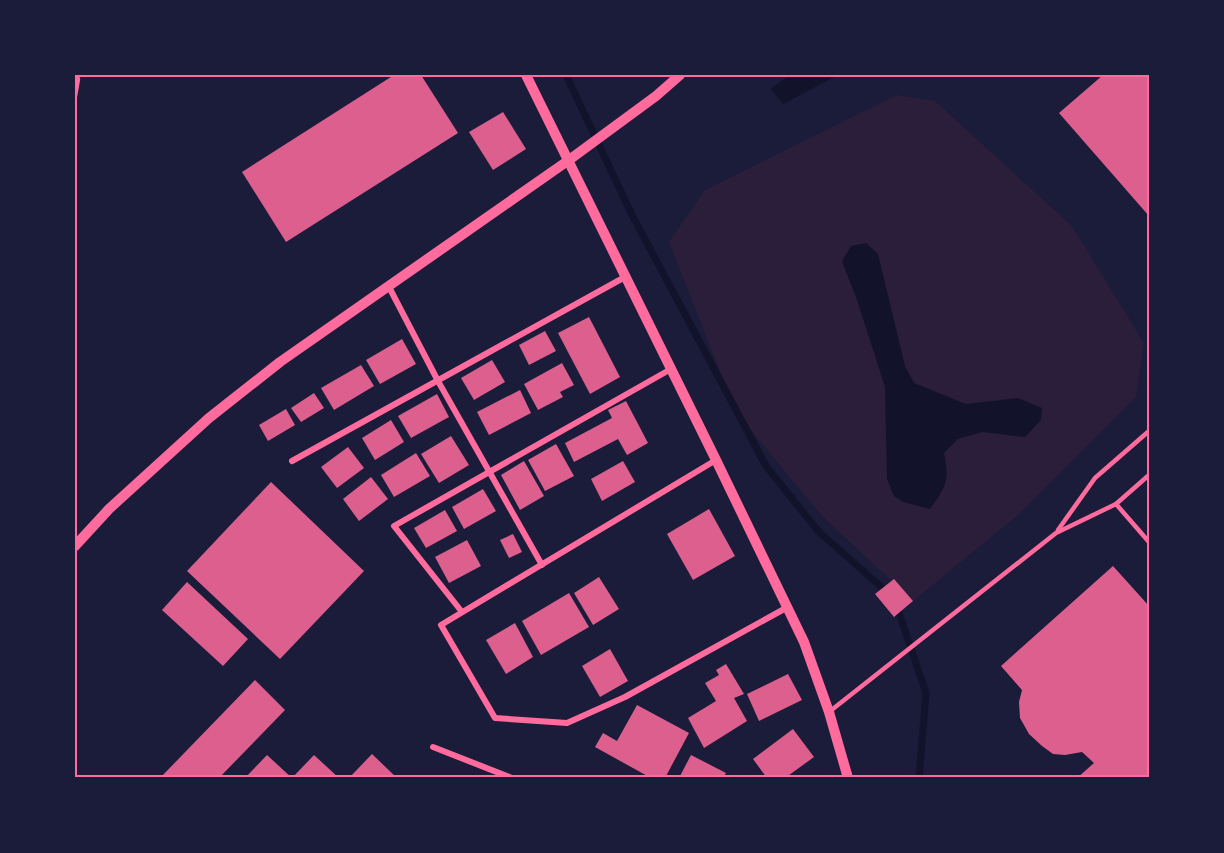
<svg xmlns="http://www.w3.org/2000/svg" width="1224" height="853" viewBox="0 0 1224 853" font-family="Inter,sans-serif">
  <rect width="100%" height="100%" fill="#1b1b3a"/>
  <path fill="#2a1e3b" d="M897,95L935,101L1072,226L1144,343L1136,397L1017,516L913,601L822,516L744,422L730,397L669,242L705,190Z"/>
  <g fill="#12122b">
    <path d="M789,75H838L783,104L771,89Z"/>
    <path d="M866,243L878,254L905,366L914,383L966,404L1018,398L1042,408L1041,420L1025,437L982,432L958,439L944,453C950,480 946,487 930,509L903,502L894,496L887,479L885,387L857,300L842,261L851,246Z"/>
  </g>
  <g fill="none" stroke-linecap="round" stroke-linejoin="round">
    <g stroke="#12122b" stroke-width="7">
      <path d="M566,75L632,215L766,466L819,532L888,593"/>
      <path d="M897,607L926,693L919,778"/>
    </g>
  </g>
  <g fill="#dd5f8e">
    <path d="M394,75H421L458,133L286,242L242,172Z"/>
    <path d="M1103,75H1149V216L1059,113Z"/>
    <path d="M503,112L526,149L493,170L469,132Z"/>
    <path d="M589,317L620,377L590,394L558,333Z"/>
    <path d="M545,331L556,351L529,365L519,345Z"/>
    <path d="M402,339L416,364L380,384L366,360Z"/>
    <path d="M492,360L505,382L474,400L461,378Z"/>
    <path d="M562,363L574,385L560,392L563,397L538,410L524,384Z"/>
    <path d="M361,365L374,386L334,410L321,388Z"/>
    <path d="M520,390L531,413L489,435L477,412Z"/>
    <path d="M314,393L324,408L301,422L291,408Z"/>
    <path d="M437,394L449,417L411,438L398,416Z"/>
    <path d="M626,401L648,443L627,455L618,439L574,462L565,443L612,418L608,410Z"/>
    <path d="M286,409L295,425L268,441L259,425Z"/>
    <path d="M391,420L404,442L375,460L362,438Z"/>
    <path d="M451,436L469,465L439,483L421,454Z"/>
    <path d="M556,444L574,476L545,491L528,460Z"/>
    <path d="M348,447L364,468L337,488L321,467Z"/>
    <path d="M416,453L430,476L394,497L381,475Z"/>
    <path d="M524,461L544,496L520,510L501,475Z"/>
    <path d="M623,461L635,482L602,501L591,479Z"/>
    <path d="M371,477L388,499L359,521L343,499Z"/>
    <path d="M271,482L364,571L280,659L187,571Z"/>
    <path d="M483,489L496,511L464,529L452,507Z"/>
    <path d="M709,509L735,556L693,580L667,534Z"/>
    <path d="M445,510L457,531L426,548L414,528Z"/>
    <path d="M513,534L522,552L509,558L500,540Z"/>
    <path d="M467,540L481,566L449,583L435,557Z"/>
    <path d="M1113,566L1149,606V778H1077L1094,763L1082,752L1065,755L1053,754L1042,746L1029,734L1020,718L1019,702L1022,690L1001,666Z"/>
    <path d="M599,577L619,609L593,625L574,593Z"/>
    <path d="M894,579L913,601L894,617L875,594Z"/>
    <path d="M187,582L248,639L223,666L162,610Z"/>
    <path d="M569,593L589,627L541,655L522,621Z"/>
    <path d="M515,623L533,657L506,674L486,640Z"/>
    <path d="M610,649L628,681L600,697L582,666Z"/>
    <path d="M726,664L744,694L734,698L747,721L704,748L688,718L716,701L705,683L719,675L716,670Z"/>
    <path d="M788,674L802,700L759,721L747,694Z"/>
    <path d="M255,680L285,710L219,778H160Z"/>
    <path d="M637,705L689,733L665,778H651L595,747L603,733L617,741Z"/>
    <path d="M793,729L814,757L785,778H767L753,759Z"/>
    <path d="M372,754L397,778H349Z"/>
    <path d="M267,755L292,778H245Z"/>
    <path d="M314,755L339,778H292Z"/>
    <path d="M691,755L726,773L723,778H679Z"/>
  </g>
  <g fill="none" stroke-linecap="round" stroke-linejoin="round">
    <g stroke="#ff6b9d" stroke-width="4.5">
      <path d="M75,96L78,79"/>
      <path d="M1116,504L1149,542"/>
      <path d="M1058,530L1095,478L1149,431"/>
      <path d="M829,712L1056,533L1116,504L1149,475"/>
    </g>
    <g stroke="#ff6b9d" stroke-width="6">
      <path d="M389,287L438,381L542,565"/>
      <path d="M716,460L441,625L495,718L567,723L625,697L786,608"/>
      <path d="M292,461L625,277"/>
      <path d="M462,612L394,526L671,369"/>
      <path d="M433,747L512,778"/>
    </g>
    <g stroke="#ff6b9d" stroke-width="10">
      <path d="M526,75L716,460L804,642L829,712L848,778"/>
      <path d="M75,546L109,509L209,418L280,362L569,160L656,96L680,75"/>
    </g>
  </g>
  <rect width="1224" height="853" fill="none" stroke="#1b1b3a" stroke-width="153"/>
  <rect x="76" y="76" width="1072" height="700" fill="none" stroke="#ff6b9d" stroke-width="2"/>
</svg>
